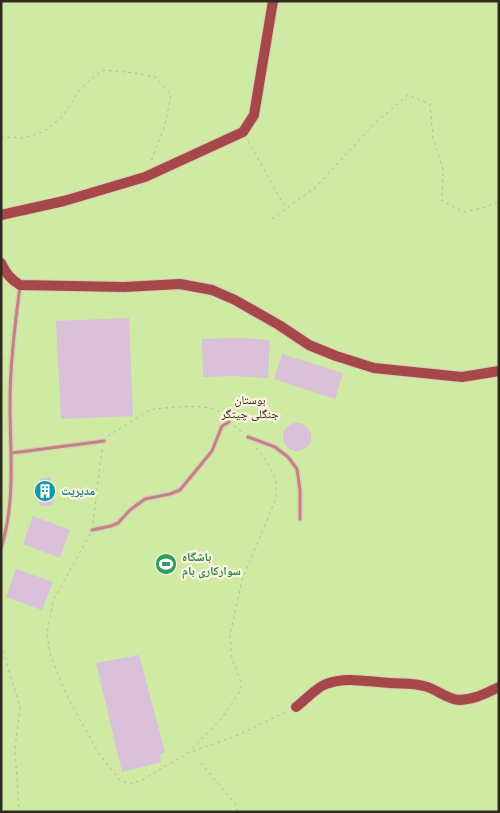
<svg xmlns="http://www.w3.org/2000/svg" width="500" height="813" viewBox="0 0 500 813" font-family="'Varela Round','Noto Naskh Arabic',sans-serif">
  <rect width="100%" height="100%" fill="#fdf1e0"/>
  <rect fill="#cfeaa2" x="1" y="1" width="498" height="811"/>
  <g fill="#dac0d9">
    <path d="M129,318L133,416L61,419L56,321Z"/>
    <path d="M240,338L270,340L268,378L233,376L203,377L202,339Z"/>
    <path d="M282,354L343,373L335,399L274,379Z"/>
    <circle cx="297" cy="437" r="14"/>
    <path d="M50,477L53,485L42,487L40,479Z"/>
    <path d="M44,488L54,497L53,504L47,506H40L39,495Z"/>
    <path d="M33,516L70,530L60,558L23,544Z"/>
    <path d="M16,569L53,582L42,610L6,597Z"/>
    <path d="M139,655L165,752L160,754L161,762L122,772L96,663Z"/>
  </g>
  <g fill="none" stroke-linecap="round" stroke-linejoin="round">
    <g stroke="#d8cdbd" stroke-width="5.5">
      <g id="lane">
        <path d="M248,437L275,447L288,457L297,469L300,490V519"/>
        <path d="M12,453L104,441"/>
        <path d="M92,530L111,526L118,523L130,510L145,499L170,494L180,490L212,451L222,426L229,422"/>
        <path d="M1,548C16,502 10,451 10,404C10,364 15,325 20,286"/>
      </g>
    </g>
    <g stroke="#d8cdbd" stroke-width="12">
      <g id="secondary">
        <path d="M1,215L64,201L145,177L243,132L254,115L273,1"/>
        <path d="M1,263C6,273 10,279 20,285L124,287L180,284L212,290L235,300L279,325L309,345L336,356L374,368L462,377L499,371"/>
        <path d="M296,707C306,700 314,689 326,684C346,676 369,682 390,683C402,684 413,683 424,686C437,689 446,699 459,700C474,700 486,693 499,687"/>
      </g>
    </g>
    <g stroke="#beb4a4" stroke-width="1" stroke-dasharray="2.5 4" stroke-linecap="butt">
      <path d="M1,137L24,138L43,132L63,116L81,88L102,70L136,73L155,77L171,94L165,125L150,164"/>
      <path d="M248,141L285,207"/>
      <path d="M272,219L317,186L374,124L408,95L430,104L433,138L443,170L442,201L464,212L482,208L499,202"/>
      <path d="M1,359L6,360"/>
      <path d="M234,426L244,434"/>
      <path d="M108,436L148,411L154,409C169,408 219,400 225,419"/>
      <path d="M93,523L102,448"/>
      <path d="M90,534L53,601L47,634L50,654L66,694L99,754L120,780L130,784L142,780L188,753L236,736L288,711"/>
      <path d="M1,645L20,707L15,749L19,812"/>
      <path d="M188,753L222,718L241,690V682L232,659L230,635L242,580L276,498V480L268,464L255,446"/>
      <path d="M201,763L236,805L238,812"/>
    </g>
    <use href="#lane" stroke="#c48280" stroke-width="3"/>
    <use href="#secondary" stroke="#a6484a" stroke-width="10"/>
  </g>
  <defs>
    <g id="building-disc" transform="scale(1.125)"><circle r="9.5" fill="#0f9aa8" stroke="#fdf1e0"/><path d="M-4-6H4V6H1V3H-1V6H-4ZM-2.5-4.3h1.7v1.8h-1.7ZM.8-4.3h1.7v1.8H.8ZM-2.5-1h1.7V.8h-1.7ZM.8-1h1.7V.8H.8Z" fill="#fff"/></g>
    <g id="stadium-disc" transform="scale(1.125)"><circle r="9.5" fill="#2e9e5b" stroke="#fdf1e0"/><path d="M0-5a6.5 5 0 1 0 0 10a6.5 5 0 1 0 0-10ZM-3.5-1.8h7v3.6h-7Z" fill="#fff"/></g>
  </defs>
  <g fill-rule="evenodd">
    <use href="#building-disc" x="45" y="491"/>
    <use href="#stadium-disc" x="166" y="564"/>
  </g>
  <g text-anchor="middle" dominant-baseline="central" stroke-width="4.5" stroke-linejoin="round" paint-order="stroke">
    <g font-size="12" fill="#293510" stroke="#fdf1e0">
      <text x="250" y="400">بوستان<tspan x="250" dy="14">جنگلی چیتگر</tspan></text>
    </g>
    <g font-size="12" font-weight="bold" fill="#0d838f" stroke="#fdf1e0" text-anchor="start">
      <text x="61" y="491">مدیریت</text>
    </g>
    <g font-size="12" font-weight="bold" fill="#27864d" stroke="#fdf1e0" text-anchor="start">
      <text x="182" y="557">باشگاه<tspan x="182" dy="14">سوارکاری بام</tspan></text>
    </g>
  </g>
  <rect width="500" height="813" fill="none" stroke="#312a1f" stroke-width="5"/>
</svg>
